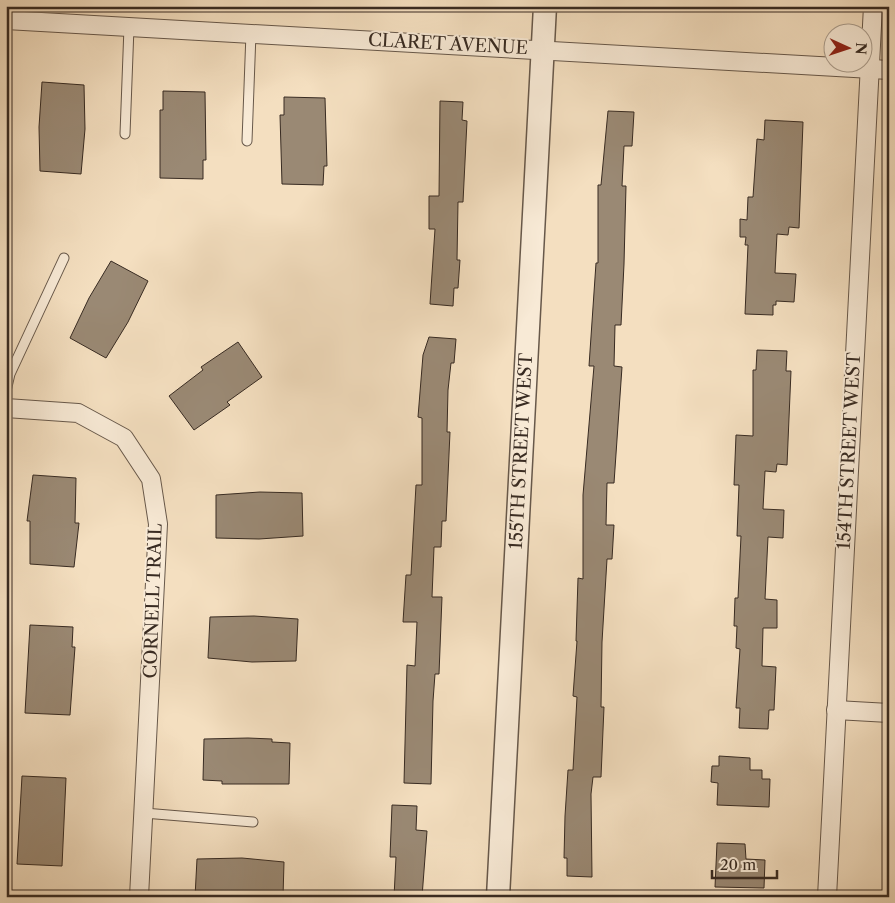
<svg xmlns="http://www.w3.org/2000/svg" width="895" height="903" viewBox="0 0 895 903" font-family="'Libre Caslon Text',serif">
  <rect width="100%" height="100%" fill="#f4dfc0"/>
  <filter id="stains"><feTurbulence type="fractalNoise" baseFrequency=".004" numOctaves="4"/><feColorMatrix values="0 0 0 0 .2 0 0 0 0 .09 0 0 0 0 .02 0 0 0 .5 -.17"/></filter>
  <radialGradient id="worn" r=".72"><stop offset=".6" stop-color="#630" stop-opacity="0"/><stop offset="1" stop-color="#630" stop-opacity=".3"/></radialGradient>
  <g fill="#9a8974" stroke="#382b22">
    <path d="M42,82L84,85L85,129L81,174L40,171L39,127Z"/>
    <path d="M163,91L205,92L206,160H203V179L160,178V110H163Z"/>
    <path d="M284,97L325,98L327,166H324L323,185L282,184L280,115H284Z"/>
    <path d="M440,101L463,102L462,120L467,121L463,202H458L457,260H460L458,288H454L453,306L430,304L435,229H429V196H439Z"/>
    <path d="M608,111L634,112L632,146H624L622,186H626L624,264L621,325H615L614,366L622,367L614,483H607L606,525H614L612,559H607L602,642L601,707H604L601,777H593L591,794L592,877L567,876V858H564L565,816L568,770H573L577,697L573,696L577,641H576L578,578L583,579V495L594,366H589L596,263H598V185H601Z"/>
    <path d="M765,120L803,122L799,228L789,227L788,235L777,234L775,273L796,274L794,302L776,301V305H773V315L745,314L748,245H745L746,237H740V219L747,220L748,197H753L757,139L764,140Z"/>
    <path d="M111,261L148,281L128,322L106,358L70,338L89,298Z"/>
    <path d="M429,337L456,339L454,363H451L448,390L447,432H450L446,521H442L441,547H434L432,597H442L439,674H435L433,701L431,784L404,783L407,665L415,666L417,622H403L406,575H411L416,485H422V418L418,417L423,355Z"/>
    <path d="M238,342L262,377L227,402L230,405L194,430L169,396L203,370L201,367Z"/>
    <path d="M757,350L787,351L786,371H791L787,465L777,464L776,472L765,471L763,509L784,510L783,538L768,537L765,599L777,600V628H763L762,666L776,667L774,710H769L768,729L739,728L740,708H736L740,649L736,648L737,626H734L735,598H738L741,536H737L739,485H734L736,435L753,436V370H756Z"/>
    <path d="M33,475L76,478L75,523H79L74,567L30,564V521H27Z"/>
    <path d="M260,492L302,493L303,536L259,539L216,538V495Z"/>
    <path d="M254,616L298,619L296,661L252,662L208,658L210,617Z"/>
    <path d="M30,625L73,627L72,647H75L70,715L25,713Z"/>
    <path d="M248,738L272,739V742L290,743L289,784H222V781L203,780L204,739Z"/>
    <path d="M719,756L750,758V770H762V779H770L769,807L717,805L718,783L711,782L712,766H719Z"/>
    <path d="M22,776L66,778L62,866L17,864Z"/>
    <path d="M392,805L417,806L416,830L427,831L422,897H394L396,857H390Z"/>
    <path d="M717,843L745,844L746,859L765,860L764,888L715,887Z"/>
    <path d="M242,858L284,862L283,897H195L197,859Z"/>
  </g>
  <g fill="none" stroke-linecap="round" stroke-linejoin="round">
    <g stroke="#67584a" stroke-width="11">
      <g id="service">
        <path d="M125,134L129,27"/>
        <path d="M247,141L251,33"/>
        <path d="M6,391L10,374L64,258"/>
        <path d="M144,813L253,822"/>
      </g>
    </g>
    <g stroke="#67584a" stroke-width="20">
      <g id="minor">
        <path d="M6,20L889,70"/>
        <path d="M6,408L78,413L124,438L151,479L158,524L139,897"/>
        <path d="M836,710L889,713"/>
        <path d="M827,897L873,6"/>
      </g>
    </g>
    <g stroke="#67584a" stroke-width="25">
      <path id="tertiary" d="M498,897L545,6"/>
    </g>
    <use href="#service" stroke="#f8ead6" stroke-width="9"/>
    <use href="#minor" stroke="#f8ead6" stroke-width="18"/>
    <use href="#tertiary" stroke="#f8ead6" stroke-width="22"/>
  </g>
  <g text-anchor="middle" dominant-baseline="central" stroke-width="4" stroke-linejoin="round" paint-order="stroke">
    <g font-size="18" fill="#382b22" stroke="#f8ead6">
      <text transform="translate(448 44) rotate(3)">CLARET AVENUE</text>
      <text transform="translate(521 451) rotate(-87)">155TH STREET WEST</text>
      <text transform="translate(849 451) rotate(-87)">154TH STREET WEST</text>
      <text transform="translate(153 601) rotate(-88)">CORNELL TRAIL</text>
    </g>
  </g>
  <rect width="895" height="903" fill="none" stroke="#f4dfc0" stroke-width="25"/>
  <rect x="8" y="8" width="880" height="888" fill="none" stroke="#382b22" stroke-width="2.5"/>
  <rect x="12" y="12" width="870" height="878" fill="none" stroke="#382b22"/>
  <g transform="translate(848 48) rotate(93)"><circle r="24" fill="#f8ead6" stroke="#ab9e8e"/>
  <path d="M0-4L9 19L0 12L-9 19Z" fill="#8f2418"/>
  <text y="-8" font-size="14" font-weight="bold" text-anchor="middle" fill="#382b22">N</text>
  </g>
  <path d="M712 870v8h65v-8" fill="none" stroke="#382b22" stroke-width="2.5"/>
  <text x="720" y="870" font-size="15" fill="#382b22" stroke="#f8ead6" stroke-width="4" paint-order="stroke">20 m</text>
  <rect width="100%" height="100%" filter="url(#stains)"/>
  <rect width="100%" height="100%" fill="url(#worn)"/>
</svg>
